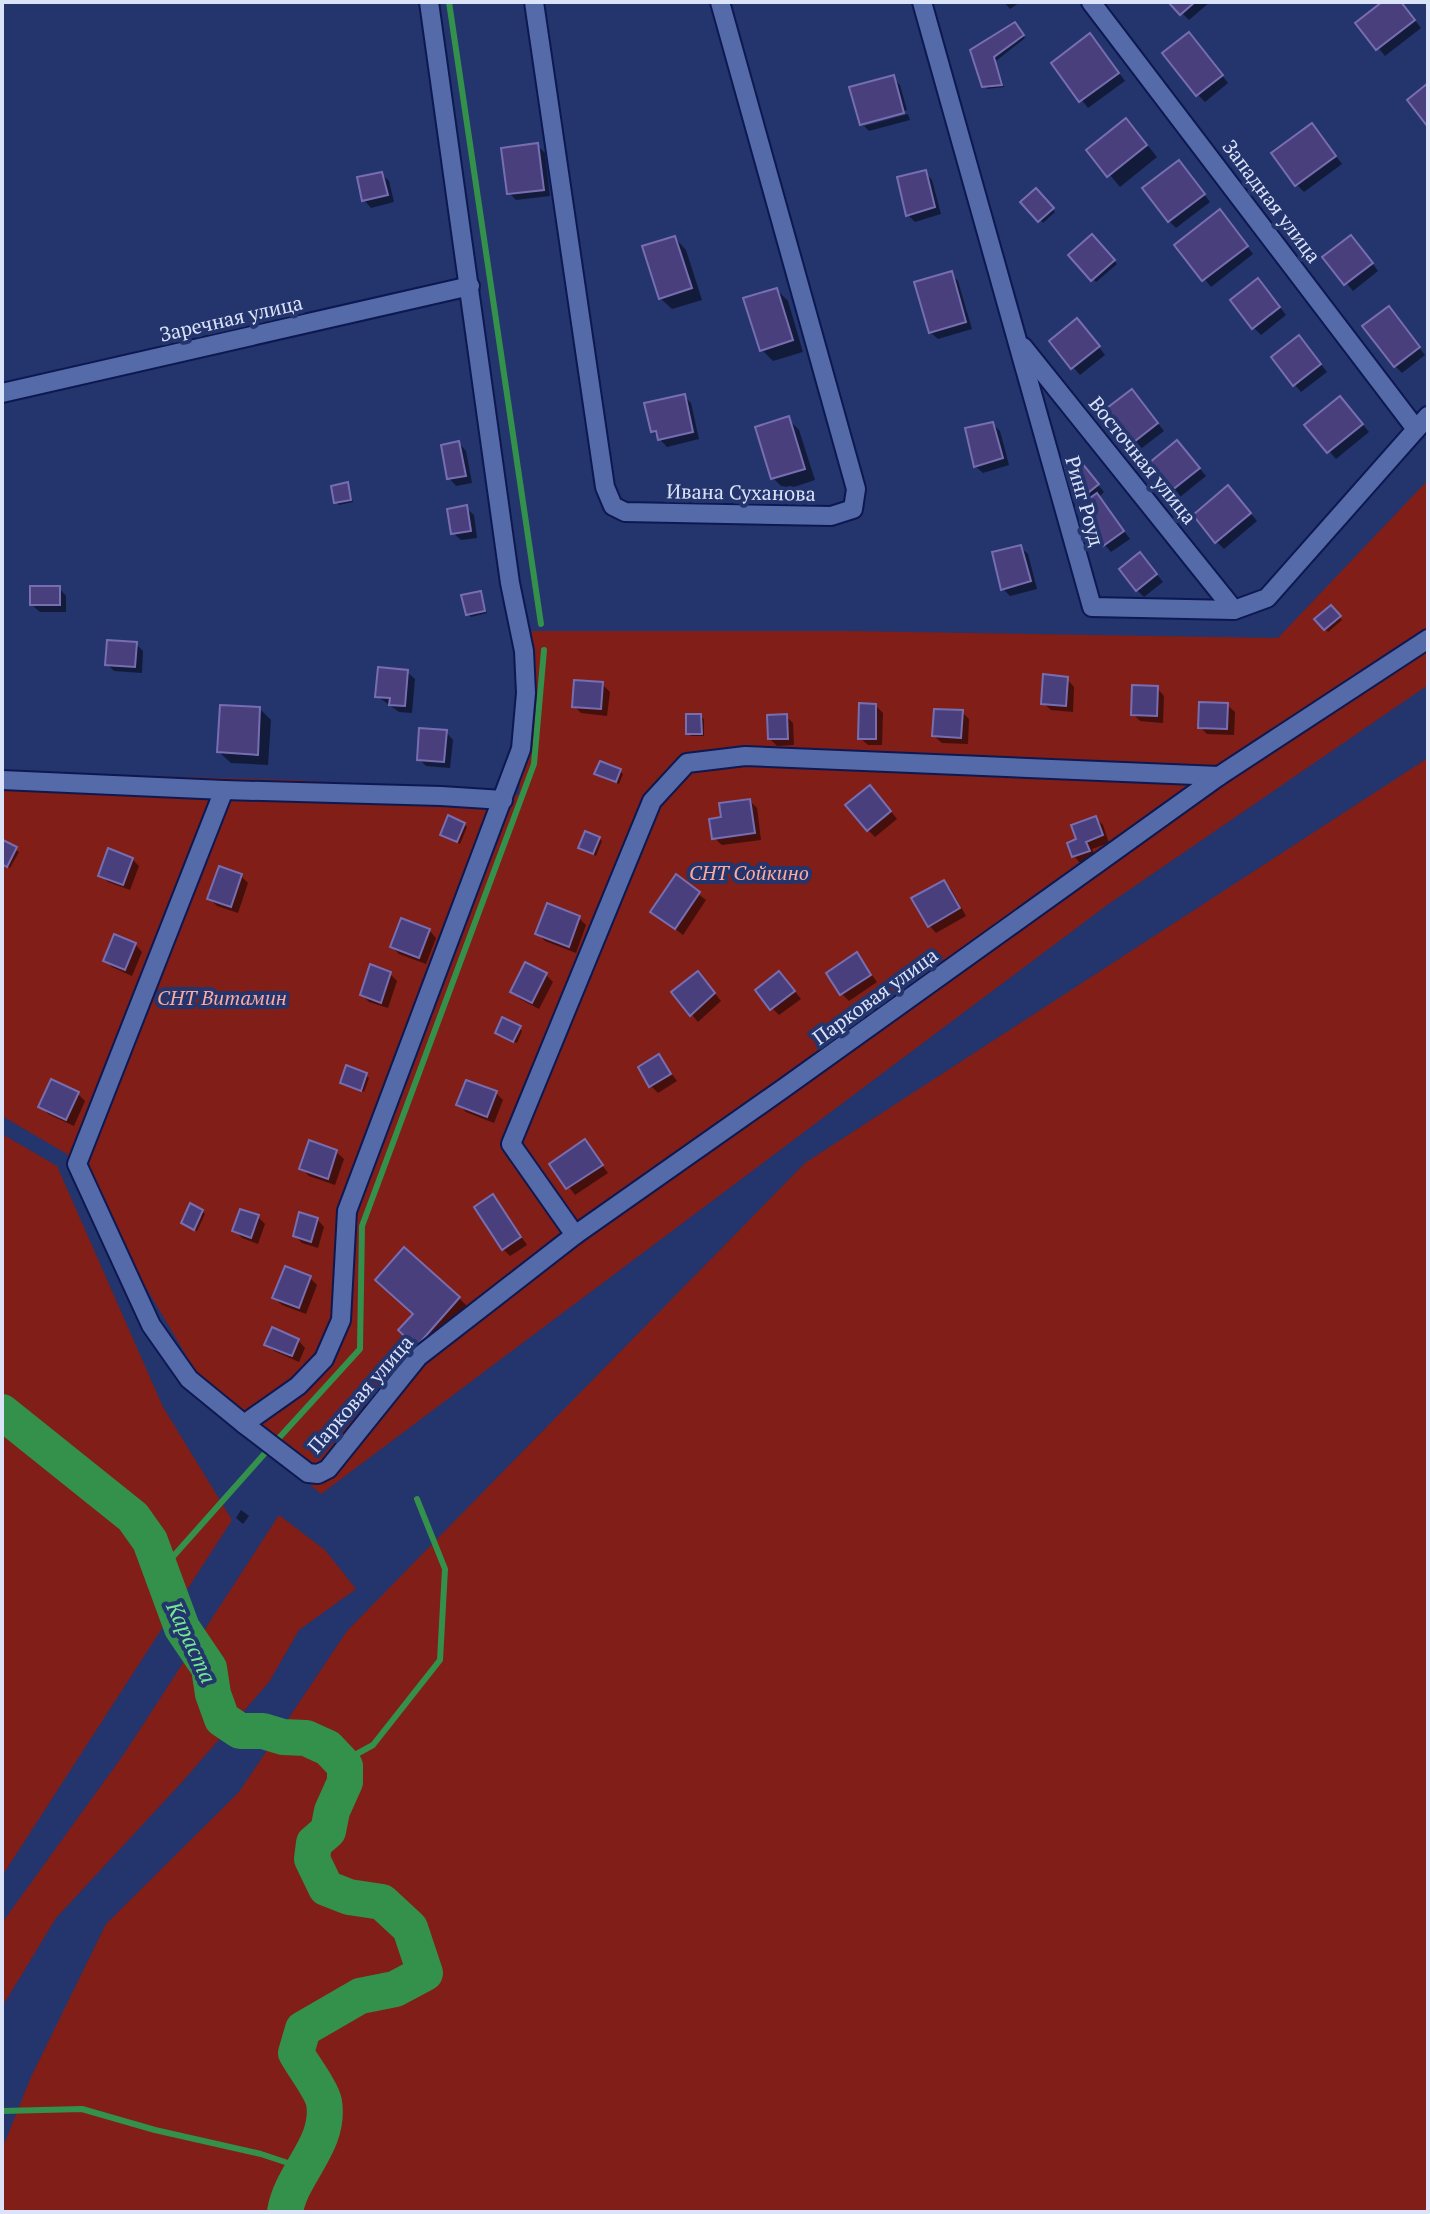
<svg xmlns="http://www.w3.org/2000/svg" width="1430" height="2214" viewBox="0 0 1430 2214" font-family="'PT Serif',serif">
  <rect width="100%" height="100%" fill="#24346d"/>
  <g fill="#811e17">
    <path d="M1428,480V685L1107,905L321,1494L212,1399L67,1154L2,1116V772L295,780L519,795L532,631H848L1278,638Z"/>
    <path d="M1428,758V2212H2V2149L31,2077L106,1924L239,1792L347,1631L805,1163Z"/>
    <path d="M2,1134L57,1166L163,1407L232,1520L2,1876Z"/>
    <path d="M279,1515L325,1550L356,1589L299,1630L269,1682L182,1782L56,1918L2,2007V1923L124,1754Z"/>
  </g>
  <g fill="#0007">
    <path d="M1004,2H1020L1010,9Z"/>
    <path d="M1171,2H1210L1189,20Z"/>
    <path d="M1385,2H1401L1421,28L1385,56L1358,23Z"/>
    <path d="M1017,28L1025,38L996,61L1004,87L987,89L972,51Z"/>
    <path d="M1196,42L1228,83L1205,102L1198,95Z"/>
    <path d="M1097,43L1125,81L1088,108L1053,63Z"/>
    <path d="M893,78L900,85L907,110L864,122V126L862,124Z"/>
    <path d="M908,114L910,120L869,131L864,126Z"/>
    <path d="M1312,125L1342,164L1304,192L1297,185Z"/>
    <path d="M1137,132L1157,157L1120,187L1089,150Z"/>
    <path d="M538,146L545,153L550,196L516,200L509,193Z"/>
    <path d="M1186,170L1210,202L1176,228L1169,221Z"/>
    <path d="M925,172L932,180L941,214L915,222L908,215Z"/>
    <path d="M381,174L389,181L394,202L371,208L364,200Z"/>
    <path d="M1036,191L1055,212L1043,223L1023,202Z"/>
    <path d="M1227,219L1253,254L1211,287L1177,245Z"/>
    <path d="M1092,237L1117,264L1096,282L1071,255Z"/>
    <path d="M675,238L686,250L702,300L672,309L660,298Z"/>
    <path d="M1358,244L1378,271L1353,291L1325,257Z"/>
    <path d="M951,274L958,281L972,329L938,339L930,332Z"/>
    <path d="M1265,288L1286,315L1261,335L1254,328Z"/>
    <path d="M777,290L788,301L803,352L773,361L762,350Z"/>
    <path d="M1395,316L1425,355L1402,373L1395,366Z"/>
    <path d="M1084,328L1105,355L1080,375L1051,342Z"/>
    <path d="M1306,345L1327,372L1301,392L1294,384Z"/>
    <path d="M684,396L691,403L699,439L667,447L652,431Z"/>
    <path d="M1138,399L1164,431L1138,451L1131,444Z"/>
    <path d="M1347,405L1369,432L1336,459L1307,425Z"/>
    <path d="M788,419L799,430L815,480L785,490L773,478Z"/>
    <path d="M993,424L1000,431L1009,465L983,473L975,466Z"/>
    <path d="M459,443L466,451L472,483L456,486L449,478Z"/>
    <path d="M1184,450L1206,476L1180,497L1173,490Z"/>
    <path d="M1083,467L1104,492L1099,497L1130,539L1111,552L1104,544L1091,500L1065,470Z"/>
    <path d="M347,484L353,502L339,505L336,502Z"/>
    <path d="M1235,495L1257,521L1224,549L1216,541Z"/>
    <path d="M466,508L474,515L477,538L461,540L453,533Z"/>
    <path d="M1020,547L1028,554L1037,589L1010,596L1003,589Z"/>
    <path d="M1147,562L1163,582L1144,597L1137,590Z"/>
    <path d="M59,588L66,596V612H40L32,605Z"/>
    <path d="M480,593L487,613L471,617L468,614Z"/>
    <path d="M1331,608L1342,620L1328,632L1317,619Z"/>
    <path d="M136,644L143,651L142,673L114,671L107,664Z"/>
    <path d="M407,672L415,679L412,713L399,712L377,696Z"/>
    <path d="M1067,679L1074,687L1073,712L1051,710L1043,703Z"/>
    <path d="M602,684L610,692L607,716L581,713L574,706Z"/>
    <path d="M1157,688L1164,696L1163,723L1140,721L1133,714Z"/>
    <path d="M1227,705L1235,712L1234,735L1207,734L1200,727Z"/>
    <path d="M876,706L883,713L882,745H868L860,738Z"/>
    <path d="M260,709L271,720L268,765L231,763L219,752Z"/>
    <path d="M962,712L969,719L968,744L942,743L934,736Z"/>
    <path d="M701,716L704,719V736H691L688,733Z"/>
    <path d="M786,716L793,723L794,745L777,746L770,739Z"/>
    <path d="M446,732L453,740L450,768L426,766L419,759Z"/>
    <path d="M620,771L623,774L619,784L597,774Z"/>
    <path d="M877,794L897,819L875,837L868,830Z"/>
    <path d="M750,801L757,808L761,840L722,845L714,838L723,819Z"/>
    <path d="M1096,818L1103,825L1109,843L1092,849L1096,858L1081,864L1074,856L1079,841Z"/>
    <path d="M464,824L467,827L460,844L442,835Z"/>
    <path d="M599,838L602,841L596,856L580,847Z"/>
    <path d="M4,843L19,852L10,868L2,864Z"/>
    <path d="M132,859L139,866L130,890L108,882L100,875Z"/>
    <path d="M241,876L248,883L238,913L217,906L210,899Z"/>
    <path d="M676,877L706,900L683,935L653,912Z"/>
    <path d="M944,882L951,889L966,916L936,933L929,925Z"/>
    <path d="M579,918L586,925L576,953L545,941L538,934Z"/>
    <path d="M429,930L436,938L426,964L399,954L392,947Z"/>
    <path d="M135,944L142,952L132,976L112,967L105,960Z"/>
    <path d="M857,955L877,982L849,1001L842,994Z"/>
    <path d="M390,974L397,981L388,1008L369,1002L362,995Z"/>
    <path d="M546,975L553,982L539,1009L520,999L513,992Z"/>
    <path d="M786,980L801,999L779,1015L772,1008Z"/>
    <path d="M705,981L721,1001L698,1022L674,993Z"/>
    <path d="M519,1028L522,1031L517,1043L497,1033Z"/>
    <path d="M659,1057L677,1081L658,1093L651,1086Z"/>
    <path d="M366,1075L369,1078L364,1092L342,1082Z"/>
    <path d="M496,1093L503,1100L494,1123L466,1112L459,1105Z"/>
    <path d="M78,1094L85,1101L74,1126L48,1114L41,1107Z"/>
    <path d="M585,1142L608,1173L575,1195L552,1164Z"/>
    <path d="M336,1152L344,1159L335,1185L309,1176L302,1169Z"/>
    <path d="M493,1197L527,1245L510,1256L503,1249Z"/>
    <path d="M202,1211L205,1214L197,1231L186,1226Z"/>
    <path d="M258,1217L265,1224L258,1244L242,1238L235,1231Z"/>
    <path d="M317,1219L324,1227L318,1248L302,1243L295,1236Z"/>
    <path d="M310,1278L317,1285L306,1314L282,1305L274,1298Z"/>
    <path d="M459,1298L470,1309L428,1356L412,1342Z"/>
    <path d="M298,1340L305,1348L299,1362L274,1351L267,1344Z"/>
    <path d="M241,1510L249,1516L243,1524L236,1518Z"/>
  </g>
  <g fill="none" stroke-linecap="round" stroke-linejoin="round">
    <g stroke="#33914c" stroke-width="6">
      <path d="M449,2L541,624"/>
      <path d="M278,1439L360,1349L362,1226L534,764L544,650"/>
      <path d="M162,1569L266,1452"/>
      <path d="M342,1762L373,1745L440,1660L445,1569L417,1499"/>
      <path d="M2,2111L82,2109L155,2130L261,2154L303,2168"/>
    </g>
    <path stroke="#33914c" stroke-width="36" d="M2,1412L133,1517L150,1541L182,1628L209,1668L213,1694L222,1719L240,1731H263L283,1737L306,1738L328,1748L345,1766V1782L332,1811L328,1831L314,1843L312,1859L326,1888L349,1897L382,1902L410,1928L425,1973L395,1989L360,1996L303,2029L296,2053C303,2066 321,2089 324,2102C331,2145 291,2173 285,2212"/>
  </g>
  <g fill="#493f7d" stroke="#776eb1" stroke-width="2">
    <path d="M1168,2H1195L1180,15Z"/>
    <path d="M1382,2H1401L1415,20L1376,50L1355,23Z"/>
    <path d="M1015,22L1024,35L994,57L1002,85L982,87L970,50Z"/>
    <path d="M1189,32L1223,75L1196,96L1162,53Z"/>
    <path d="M1090,33L1119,73L1079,102L1051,63Z"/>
    <path d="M894,75L904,113L860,125L849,87Z"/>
    <path d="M1428,83V127L1407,100Z"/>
    <path d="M1126,118L1147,145L1107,177L1086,150Z"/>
    <path d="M1312,123L1336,156L1295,186L1271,153Z"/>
    <path d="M538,143L544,190L507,194L501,148Z"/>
    <path d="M1179,160L1205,194L1168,222L1142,188Z"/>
    <path d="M926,170L935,207L906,216L897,177Z"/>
    <path d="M382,172L388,195L362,201L357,177Z"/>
    <path d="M1036,188L1054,208L1038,222L1020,202Z"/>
    <path d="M1220,209L1248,246L1202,281L1174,245Z"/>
    <path d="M1092,234L1115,260L1091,281L1068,255Z"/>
    <path d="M1351,235L1373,263L1344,285L1322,257Z"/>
    <path d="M675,236L692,288L659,299L642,246Z"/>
    <path d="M952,271L966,322L929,333L914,282Z"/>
    <path d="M1258,278L1280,307L1252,329L1230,300Z"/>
    <path d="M777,288L793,340L760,351L743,298Z"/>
    <path d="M1389,306L1420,347L1394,367L1362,326Z"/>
    <path d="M1077,318L1100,346L1071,369L1049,341Z"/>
    <path d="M1299,335L1321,364L1293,386L1271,357Z"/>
    <path d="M1132,389L1158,423L1130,445L1103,411Z"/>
    <path d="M685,394L693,432L658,440L656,431L651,432L644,403Z"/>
    <path d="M1340,396L1363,424L1327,453L1304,425Z"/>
    <path d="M789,416L805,469L771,479L755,427Z"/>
    <path d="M993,422L1003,458L974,467L965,428Z"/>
    <path d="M1177,440L1200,468L1171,491L1149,463Z"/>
    <path d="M459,441L466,476L447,479L441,445Z"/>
    <path d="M1077,457L1099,484L1084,496L1062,470Z"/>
    <path d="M348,482L351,500L334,503L331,486Z"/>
    <path d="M1228,485L1251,513L1215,543L1193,515Z"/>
    <path d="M1097,493L1124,531L1103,546L1076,508Z"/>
    <path d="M467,505L471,531L451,534L447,509Z"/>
    <path d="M1021,545L1031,581L1001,590L992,552Z"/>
    <path d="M1140,552L1157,574L1136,591L1119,569Z"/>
    <rect x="30" y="586" width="30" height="19"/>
    <path d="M481,591L485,611L466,615L461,595Z"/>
    <path d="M1331,605L1341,616L1324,630L1314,619Z"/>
    <path d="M107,640L137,642L135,667L105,665Z"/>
    <path d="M378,667L408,670L405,706L389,705L390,698L375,697Z"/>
    <path d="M1043,674L1068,677L1066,706L1041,704Z"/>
    <path d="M574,680L603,682L601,709L572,707Z"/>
    <path d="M1132,685L1158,686L1157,716L1131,715Z"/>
    <path d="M1199,702L1228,703L1227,729L1198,728Z"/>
    <path d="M859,703L876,704V739H858Z"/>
    <path d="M220,705L260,707L258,755L217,752Z"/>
    <path d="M934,709L963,710L961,738L932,736Z"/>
    <path d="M686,714H701L702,734H686Z"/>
    <path d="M787,714L788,739H768L767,715Z"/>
    <path d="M419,728L447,730L444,762L417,760Z"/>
    <path d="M600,761L621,769L616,782L594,774Z"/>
    <path d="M870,785L891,811L867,831L845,805Z"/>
    <path d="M750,799L755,833L712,839L709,819L721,817L719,803Z"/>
    <path d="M448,815L465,823L457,842L440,835Z"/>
    <path d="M1096,816L1103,835L1086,842L1090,851L1072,857L1067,843L1076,839L1071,825Z"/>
    <path d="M585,831L600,837L593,854L578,848Z"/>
    <path d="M3,840L17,847L7,867L2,864Z"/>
    <path d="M108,848L133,858L123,885L98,876Z"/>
    <path d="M219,866L242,874L231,907L207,899Z"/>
    <path d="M676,874L700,892L675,929L650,912Z"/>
    <path d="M944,880L960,908L928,927L911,898Z"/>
    <path d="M547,903L580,916L569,947L535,934Z"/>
    <path d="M401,918L430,929L419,958L390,947Z"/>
    <path d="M114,934L136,943L125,970L103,961Z"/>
    <path d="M857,952L871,975L840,995L826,973Z"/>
    <path d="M525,962L547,973L532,1003L510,992Z"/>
    <path d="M370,964L391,972L381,1003L360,995Z"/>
    <path d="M698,971L715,993L690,1016L671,992Z"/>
    <path d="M779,971L795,991L770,1010L755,990Z"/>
    <path d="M502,1017L521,1026L513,1042L495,1033Z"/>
    <path d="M659,1054L671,1074L649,1087L638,1067Z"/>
    <path d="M346,1065L367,1073L361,1091L340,1083Z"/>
    <path d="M51,1079L79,1092L66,1120L38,1107Z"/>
    <path d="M466,1080L497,1091L487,1117L456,1105Z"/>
    <path d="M585,1139L603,1165L566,1189L549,1164Z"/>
    <path d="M309,1140L337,1150L328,1179L299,1169Z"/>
    <path d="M493,1194L521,1237L502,1250L474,1207Z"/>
    <path d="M190,1203L203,1210L194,1230L181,1223Z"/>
    <path d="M240,1209L259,1215L251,1238L232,1231Z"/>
    <path d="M299,1212L318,1218L311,1242L293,1236Z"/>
    <path d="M404,1247L460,1297L416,1347L398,1330L413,1314L375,1280Z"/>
    <path d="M285,1266L311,1276L299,1308L272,1298Z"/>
    <path d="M272,1327L299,1339L292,1356L264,1345Z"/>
  </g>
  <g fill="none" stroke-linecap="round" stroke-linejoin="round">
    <g stroke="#0e1850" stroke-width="22">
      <g id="minor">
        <path d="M429,2L510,583L524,651L526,693L521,749L347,1211L341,1320L324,1359L298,1386L244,1424L308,1473L318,1474L328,1469L418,1357L575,1235L784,1088L1219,776L1428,639"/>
        <path d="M534,2L605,487L613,506L625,512L831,516L853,509L856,489L720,2"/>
        <path d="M922,2L1092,607L1234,610L1267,598L1428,416"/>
        <path d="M1091,2L1416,429"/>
        <path d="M1023,347L1234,610"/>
        <path d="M2,393L470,286"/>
        <path d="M2,780L224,790L441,796L503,800"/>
        <path d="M224,790L77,1164L151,1325L189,1379L244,1424"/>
        <path d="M575,1235L511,1144L652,801L687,763L745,756L1219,776"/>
      </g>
    </g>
    <use href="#minor" stroke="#556aa9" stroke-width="18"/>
  </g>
  <g text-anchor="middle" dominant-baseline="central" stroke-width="8" stroke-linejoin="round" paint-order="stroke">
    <g font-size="20" fill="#dbe3f9" stroke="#24346d">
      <text transform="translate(1272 201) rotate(53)">Западная улица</text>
      <text transform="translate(231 318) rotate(-13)">Заречная улица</text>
      <text transform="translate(1143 460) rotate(51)">Восточная улица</text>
      <text transform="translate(741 492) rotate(1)">Ивана Суханова</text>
      <text transform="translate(1085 501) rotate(74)">Ринг Роуд</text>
      <text transform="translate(875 996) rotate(-36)">Парковая улица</text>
      <text transform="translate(360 1394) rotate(-49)">Парковая улица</text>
    </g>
    <g font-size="20" font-style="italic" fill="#fdab9e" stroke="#24346d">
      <text x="749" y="872">СНТ Сойкино</text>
      <text x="222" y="997">СНТ Витамин</text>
    </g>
    <g font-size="22" font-style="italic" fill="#74ea8e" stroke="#24346d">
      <text transform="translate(192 1642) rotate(65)">Караста</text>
    </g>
  </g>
  <rect width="1430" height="2214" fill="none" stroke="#dbe3f9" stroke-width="8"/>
</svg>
